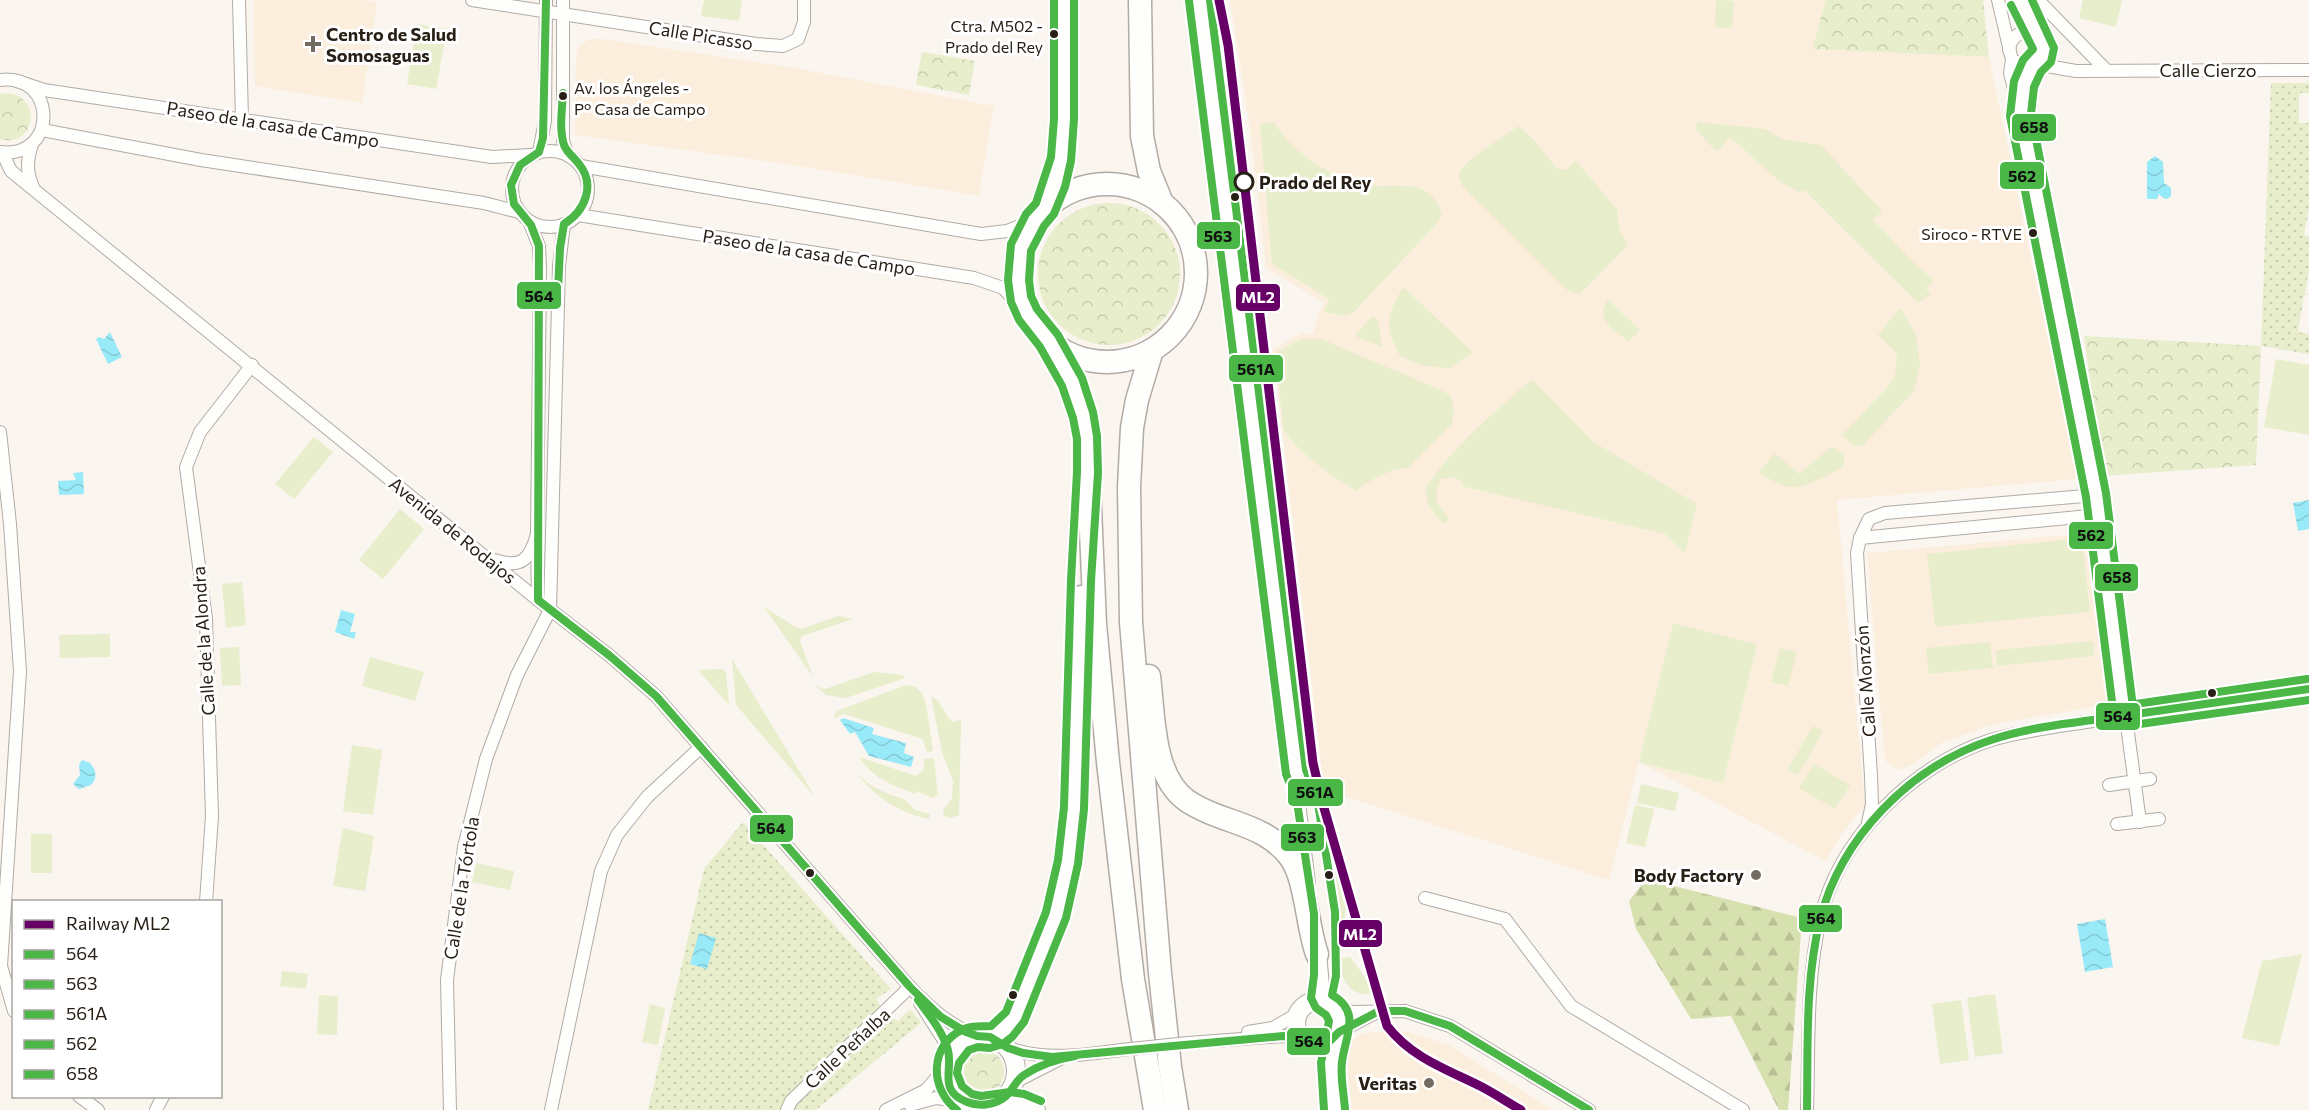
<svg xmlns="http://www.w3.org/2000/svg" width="2309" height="1110" viewBox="0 0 2309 1110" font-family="Commissioner,sans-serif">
  <defs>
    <pattern id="forest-firs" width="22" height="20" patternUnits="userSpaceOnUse" patternTransform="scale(1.5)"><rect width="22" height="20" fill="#d7e0af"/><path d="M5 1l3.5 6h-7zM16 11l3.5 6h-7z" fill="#b9c096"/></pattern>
    <pattern id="park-crowns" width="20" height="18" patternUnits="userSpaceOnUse" patternTransform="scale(1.5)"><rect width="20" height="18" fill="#e8eecb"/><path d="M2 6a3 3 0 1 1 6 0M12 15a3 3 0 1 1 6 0" fill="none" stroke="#c7ccae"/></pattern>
    <pattern id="garden-dots" width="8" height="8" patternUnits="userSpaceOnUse" patternTransform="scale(1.5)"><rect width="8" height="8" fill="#e8eecb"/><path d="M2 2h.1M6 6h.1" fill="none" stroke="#c7ccae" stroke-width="1.8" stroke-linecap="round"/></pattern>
    <pattern id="water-waves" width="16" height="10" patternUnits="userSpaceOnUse" patternTransform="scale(1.5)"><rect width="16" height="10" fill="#99eaf8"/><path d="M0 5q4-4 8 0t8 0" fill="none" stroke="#84c8d4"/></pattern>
  </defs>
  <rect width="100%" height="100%" fill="#faf5ef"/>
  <g fill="#fceedd">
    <path d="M254,0H364L377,2L362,103L255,86Z"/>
    <path d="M1230,0H1826L1813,49L1989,57L2077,479L1837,500L1865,805L1843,832L1825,861L1639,762L1609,880L1324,790L1273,350L1302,332L1312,335L1323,303L1266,267L1249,121Z"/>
    <path d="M589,39H603L795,68L994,106L979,196L785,164L575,135L576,58L578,48Z"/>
    <path d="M2088,533L2110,704L1994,724L1943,742L1911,765L1898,770L1885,761L1867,553Z"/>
    <path d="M1385,1031L1408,1032L1449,1045L1553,1110H1352L1345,1056L1350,1041L1364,1033Z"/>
  </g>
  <g fill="#e8eecb">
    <path d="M704,0H742L739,21L701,16Z"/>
    <path d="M1716,0L1734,1L1732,28L1715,27Z"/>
    <path d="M2083,0H2122L2116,27L2079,18Z"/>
    <path d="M417,24L447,29L436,89L407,84Z"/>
    <path d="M1274,122C1290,152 1335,180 1368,185C1386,188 1411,182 1427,192C1436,198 1439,206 1442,215L1437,223L1353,313L1345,316L1324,312L1329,299L1272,264L1260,124Z"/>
    <path d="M1698,122L1765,129L1782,139L1821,145L1882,211L1873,220L1916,265L1934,280L1926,289L1931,294L1918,303L1804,190L1799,192L1779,181L1730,137L1717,152L1695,129Z"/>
    <path d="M1519,126L1536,142L1557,169L1566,170L1576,161L1617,209L1619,229L1628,245L1580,294L1567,290L1463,187C1461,182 1458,178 1460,173C1463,160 1506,135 1519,126Z"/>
    <path d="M1403,287L1473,352L1450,368L1423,366L1400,356C1384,325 1386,317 1403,287Z"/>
    <path d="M1608,300L1640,330L1629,342C1615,330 1593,319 1608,300Z"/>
    <path d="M1900,308L1916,334L1920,366L1914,391L1862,446H1855L1842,435L1886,389L1895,376L1897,354L1878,335Z"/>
    <path d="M1371,317H1375L1378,320L1382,347L1355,336Z"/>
    <path d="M1301,339H1321L1441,390L1451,396L1454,408L1452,424L1408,468C1388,470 1372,478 1356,491C1331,475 1300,455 1283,429L1276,353Z"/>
    <path d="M2276,359L2309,365V435L2264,427Z"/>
    <path d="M1533,380L1592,441L1697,504L1685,553L1665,534L1462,486L1463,482L1451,477L1441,479C1432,500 1436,502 1449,519L1443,524L1429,506L1425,490C1445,457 1475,429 1504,404C1514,395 1521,386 1533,380Z"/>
    <path d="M314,437L333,452L294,499L275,484Z"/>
    <path d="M1832,446L1845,456L1843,466C1835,473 1800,490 1790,487C1778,485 1768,478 1759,472L1775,453L1799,474Z"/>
    <path d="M400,509L424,529L383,579L359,560Z"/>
    <path d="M2082,538L2090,612L1935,627L1927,554Z"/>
    <path d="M242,582L246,625L226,628L222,584Z"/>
    <path d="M764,607L797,628H804L838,616L853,619L802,636L800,641L813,677Z"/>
    <path d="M1673,623L1757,644L1723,783L1639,762Z"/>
    <path d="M110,634V657L60,658L59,635Z"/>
    <path d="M2093,641L2094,656L1997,666L1996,650Z"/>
    <path d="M1990,642L1993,668L1929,674L1926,648Z"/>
    <path d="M239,647L241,685L222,686L220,648Z"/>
    <path d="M1780,648L1797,652L1788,686L1771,682Z"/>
    <path d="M370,657L424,672L415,701L362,686Z"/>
    <path d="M732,659L815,797L736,705Z"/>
    <path d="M723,669L726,672L729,705L698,670Z"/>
    <path d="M874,672L903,675L905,678L846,698L826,695L814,684L823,689L828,688Z"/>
    <path d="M906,685L916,687L923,695L926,704L933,751L927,752L923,739L844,714L835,718L834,716L837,711Z"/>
    <path d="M931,696C943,702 943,714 953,722L960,720L961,723L959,815L951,818L944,816L943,810L952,798L953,781L942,752Z"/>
    <path d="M1813,726L1823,731L1798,775L1788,769Z"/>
    <path d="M352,745L382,750L373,815L343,811Z"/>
    <path d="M859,757L916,776L924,770V759L934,758L938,794L933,798L916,791L915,794C889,783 876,781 859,757Z"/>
    <path d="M1814,764L1850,785L1835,809L1799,788Z"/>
    <path d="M858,774L870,785L888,794L904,799L915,810L930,814L929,819C902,814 874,797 858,774Z"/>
    <path d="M1641,784L1679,793L1675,811L1637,803Z"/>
    <path d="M1635,805L1654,809L1645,847L1626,843Z"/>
    <path d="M1317,820C1322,822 1325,824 1328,829C1335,841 1346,883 1346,897C1346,913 1343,928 1344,944H1333L1335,912H1338L1331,872L1321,847Z"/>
    <path d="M343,828L374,836L365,891L333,886Z"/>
    <rect x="31" y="834" width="21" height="39"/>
    <path d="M476,863L514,871L510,890L472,882Z"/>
    <path d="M2302,954L2279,1046L2242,1038L2262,961Z"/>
    <path d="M1350,957L1371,985L1378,987L1374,993C1350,999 1340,978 1339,958Z"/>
    <path d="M282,971L308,974L306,989L280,986Z"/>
    <path d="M1995,994L2003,1053L1975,1057L1967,998Z"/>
    <path d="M319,995L338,996L337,1035L317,1034Z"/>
    <path d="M1961,1000L1969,1060L1940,1064L1932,1004Z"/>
    <path d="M650,1004L665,1008L658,1045L642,1042Z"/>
  </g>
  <path fill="url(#forest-firs)" d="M1646,879L1802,918L1788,1110H1779L1731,1016L1691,1019L1636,929L1629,901Z"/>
  <g fill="url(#park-crowns)">
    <path d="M1826,0H1983L1989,57L1812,49Z"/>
    <path d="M922,52L975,61L969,95L916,85Z"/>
    <path d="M8,93C45,99 33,149 0,139V94Z"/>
    <circle cx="1109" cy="274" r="71"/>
    <path d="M2084,336L2261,346L2256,465L2103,476Z"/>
    <circle cx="981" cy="1072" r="23"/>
  </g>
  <g fill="url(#garden-dots)">
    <path d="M2271,83H2309V93H2299V123H2309V208L2304,235L2309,236V269L2305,293L2309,295H2304L2298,332L2309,334V354L2261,346Z"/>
    <path d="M743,822L891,989L876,999L885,1013L898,1021L910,1009L921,1023L816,1110H648L704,869Z"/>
  </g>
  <g fill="url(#water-waves)">
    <path d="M2155,156L2163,162L2164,183L2171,188V196L2167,199L2163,198L2159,194L2157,199H2147V162Z"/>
    <path d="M110,332L122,357L108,364L96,339L99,337L104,339Z"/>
    <path d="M83,472L84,494L59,495L58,481L76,480L73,473Z"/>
    <path d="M2309,500V529L2298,531L2293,503Z"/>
    <path d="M341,610L355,614L350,632H356L354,639L335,632Z"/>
    <path d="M843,718L874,728L872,734L906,743L904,753L914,757L911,767L869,756L855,732L850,734L840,720Z"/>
    <path d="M82,760L90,763C96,770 98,778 91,785L79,789L73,784L80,775L79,765Z"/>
    <path d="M2105,919L2113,967L2085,972L2077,924Z"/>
    <path d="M699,933L716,938L707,969L690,964Z"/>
  </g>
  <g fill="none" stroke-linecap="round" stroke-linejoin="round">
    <g stroke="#b1aba4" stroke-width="14">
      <g id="street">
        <path d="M239,0L242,119"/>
        <path d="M472,0L756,44L783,46L798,39L804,22V0"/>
        <path d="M563,0V141L568,155"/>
        <path d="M1199,0L1309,883"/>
        <path d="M1998,0L2012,60L2027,66L2039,61L2044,48L2020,0"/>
        <path d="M2038,0L2106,70"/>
        <path d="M2009,50C2011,34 2024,28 2037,36"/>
        <path d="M2012,60L2010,73L2025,132L2096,495L2140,822"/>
        <path d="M2035,64L2076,71L2309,70"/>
        <path d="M0,80C57,73 59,159 0,152"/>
        <path d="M17,81L44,90L492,157L530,155"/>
        <path d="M2021,107L2024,84L2032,65"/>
        <path d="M42,130L201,160L484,203L519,212"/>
        <path d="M32,144C27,160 26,171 33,187"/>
        <circle cx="550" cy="189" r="38"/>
        <path d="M2,152L11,171L538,600L610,656L656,696L910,987C930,1008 950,1026 977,1036"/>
        <path d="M539,152L545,121L546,0"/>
        <path d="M581,166L981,234L1007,231L1035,220"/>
        <path d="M578,215L974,278L1003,288L1028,315"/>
        <path d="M0,432L10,524L20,671L1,966L14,1011"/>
        <path d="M1860,538L2099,515"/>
        <path d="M537,541L538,600"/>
        <path d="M494,560C521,569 530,560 537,534L540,267L539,246L529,221"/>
        <path d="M2109,785L2150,779"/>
        <path d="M1868,823L1872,804L1871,776L1857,553L1860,538L1869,519L1885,513L2096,495"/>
        <path d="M2117,824L2159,819"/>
        <path d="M1425,898L1505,919L1571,1006L1743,1110"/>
        <path d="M206,902L212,816L206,619L186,467L200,432L252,365"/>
        <path d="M920,1003L945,1042L950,1055"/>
        <path d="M1334,1008L1353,1012L1405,1011L1450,1026L1589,1110"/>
        <path d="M1248,1032L1273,1028L1297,1014"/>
        <path d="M1339,1032L1375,1013"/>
        <path d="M1188,1043L1283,1036L1304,1040"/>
        <path d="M1008,1048C1047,1061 1082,1055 1121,1050"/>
        <path d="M1015,1082L1062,1058"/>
        <path d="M79,1096L98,1110"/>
        <path d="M910,1105L936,1098L963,1101"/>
        <path d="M156,1110L163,1096"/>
        <path d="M450,1110L447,980L464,847L486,759L517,675L550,610L559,266L564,224"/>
        <path d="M551,1110L601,871L617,835L647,797L701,747"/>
        <path d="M787,1110L791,1101L910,987"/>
        <path d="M886,1110L926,1090L946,1067"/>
        <path d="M1807,1110C1809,1047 1806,981 1820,920C1838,839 1912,765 1991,740C2025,730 2063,726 2098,720C2168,709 2239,699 2309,689"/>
      </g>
    </g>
    <g stroke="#b1aba4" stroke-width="20">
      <g id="secondary">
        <path d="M1317,954L1321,997L1324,1002"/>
        <circle cx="1318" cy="1023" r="22"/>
        <circle cx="981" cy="1071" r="35"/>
        <path d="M997,1103L1019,1104L1036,1110"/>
        <path d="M1335,1110L1331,1063L1335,1037"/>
      </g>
    </g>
    <g stroke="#b1aba4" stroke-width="25">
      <g id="highway">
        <path d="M1140,0L1142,136L1149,171L1162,203"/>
        <circle cx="1107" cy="273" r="89"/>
        <path d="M1045,209L1055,183L1061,159L1064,119V0"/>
        <path d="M1049,341C1067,374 1080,401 1087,438L1095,624L1108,762L1133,979L1155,1110"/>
        <path d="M1152,350L1137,400L1132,428L1129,487L1131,622L1160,973L1170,1067L1177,1110"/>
        <path d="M1149,676C1154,715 1152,775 1186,800C1200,810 1217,816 1232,821C1255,829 1275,837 1290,857C1306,878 1307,927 1317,954"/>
        <path d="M990,1037L1004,1031L1010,1025L1021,1006L1056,915L1068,862L1074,808L1081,597"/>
      </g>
    </g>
    <use href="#street" stroke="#fefefd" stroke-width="12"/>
    <use href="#secondary" stroke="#fefefd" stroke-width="18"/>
    <use href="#highway" stroke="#fefefd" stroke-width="22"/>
    <g stroke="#b1aba4" stroke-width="14" stroke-linecap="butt">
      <path id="street-bridge" d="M1121,1050L1188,1043"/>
    </g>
    <use href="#street-bridge" stroke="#fefefd" stroke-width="12"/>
    <g stroke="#fff" stroke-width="12">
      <g id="bus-1">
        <path d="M546,0L543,138L539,152L520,165L511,185L514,204L531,225L539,246L538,600L610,656L656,696L910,987L941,1017L966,1032L977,1036L990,1037L1008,1048L1023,1053L1052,1057L1283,1036L1321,1044L1329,1042L1339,1032L1379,1011H1405L1450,1026L1589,1110"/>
        <path d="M558,291L560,248L564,224C585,211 596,185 579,164C574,157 567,153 564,145C559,129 562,110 563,93"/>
        <path d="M918,1000C929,1015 941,1029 947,1047C955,1068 936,1090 967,1102C979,1107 996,1105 1006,1096C1013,1090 1015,1081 1024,1075C1039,1065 1057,1059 1075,1056"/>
        <path d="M1807,1110C1808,1047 1805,981 1820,920C1841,837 1910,767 1991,740C2035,725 2084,722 2129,715C2189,706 2249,698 2309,689"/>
      </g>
    </g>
    <g stroke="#fff" stroke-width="12">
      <g id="bus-2">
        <path d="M1189,1L1286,774L1297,802L1314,914V975L1311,998L1316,1008L1326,1015L1329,1021L1321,1063L1324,1110"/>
        <path d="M1041,1101L1024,1094L1010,1092L981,1096L972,1094L962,1086L957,1073L959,1063L969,1050L978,1047L990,1048L1003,1044L1012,1037L1024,1022L1066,918L1078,864L1084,809L1091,581L1098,473L1097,436L1093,412L1082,378L1058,335L1037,309L1031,296L1029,280L1031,251L1044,226L1054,214L1065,187L1071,161L1074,119V0"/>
      </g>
    </g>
    <g stroke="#fff" stroke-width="12">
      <g id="bus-3">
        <path d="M1210,0L1306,770L1317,797L1335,912L1336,976L1332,995C1362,1012 1345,1036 1342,1062C1340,1077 1344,1094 1345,1109"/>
        <path d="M957,1110C929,1089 929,1044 964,1029C973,1025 982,1027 991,1026L1006,1012L1046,912L1058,860L1064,807L1071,580L1077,472V439L1073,418L1062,386L1040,347L1019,320L1011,302L1008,280L1011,244L1026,214L1036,203L1051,157L1054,119V0"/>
      </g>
    </g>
    <g stroke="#fff" stroke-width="12">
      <g id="bus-4">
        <path d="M2011,5L2033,49L2023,60L2014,81L2010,116L2086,497L2114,717"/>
        <path d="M2126,726L2309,700"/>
      </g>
    </g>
    <g stroke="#fff" stroke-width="12">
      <g id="bus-5">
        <path d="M2032,0L2054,48L2051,62L2041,72L2034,87L2031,114L2106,493L2134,715"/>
        <path d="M2122,706L2307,679"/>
      </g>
    </g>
    <use href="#bus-1" stroke="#4ab747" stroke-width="8"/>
    <use href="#bus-2" stroke="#4ab747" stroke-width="8"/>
    <use href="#bus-3" stroke="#4ab747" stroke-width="8"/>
    <use href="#bus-4" stroke="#4ab747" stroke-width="8"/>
    <use href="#bus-5" stroke="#4ab747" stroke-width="8"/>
    <g stroke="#fff" stroke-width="14">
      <path id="rail-1" d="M1219,0L1228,45L1313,763L1322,801L1387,1026C1412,1058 1446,1069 1480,1086C1494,1093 1507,1102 1521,1110"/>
    </g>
    <use href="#rail-1" stroke="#606" stroke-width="9"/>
  </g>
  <g fill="#282016" stroke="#fff" stroke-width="2">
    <circle cx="1054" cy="34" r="5"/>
    <circle cx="563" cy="96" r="5"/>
    <circle cx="1235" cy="197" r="5"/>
    <circle cx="2033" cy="233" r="5"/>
    <circle cx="2212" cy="693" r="5"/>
    <circle cx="810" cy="873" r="5"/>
    <circle cx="1329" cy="875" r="5"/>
    <circle cx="1013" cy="995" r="5"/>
  </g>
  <g fill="#726b62" stroke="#fff" stroke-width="2">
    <path d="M310 35h6v6h6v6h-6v6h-6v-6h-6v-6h6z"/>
    <circle cx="1756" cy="875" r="6"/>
    <circle cx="1429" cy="1083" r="6"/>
  </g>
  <circle fill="#fff" stroke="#282016" stroke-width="3" cx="1244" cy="182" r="9"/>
  <g text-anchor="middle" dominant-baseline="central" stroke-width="6" stroke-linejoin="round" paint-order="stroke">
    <g font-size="16" fill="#282016" stroke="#fff" text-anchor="end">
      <text x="1043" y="25">Ctra. M502 -<tspan x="1043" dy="21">Prado del Rey</tspan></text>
      <text x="574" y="87" text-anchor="start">Av. los Ángeles -<tspan x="574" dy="21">Pº Casa de Campo</tspan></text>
      <text x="2022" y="233">Siroco - RTVE</text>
    </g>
    <g font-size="18" font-weight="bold" fill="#282016" stroke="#fff" text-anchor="end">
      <text x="326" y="34" text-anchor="start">Centro de Salud<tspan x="326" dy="21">Somosaguas</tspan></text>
      <text x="1744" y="875">Body Factory</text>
      <text x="1417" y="1083">Veritas</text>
    </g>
    <g font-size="18" fill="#282016" stroke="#fff">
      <text transform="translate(701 35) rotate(9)">Calle Picasso</text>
      <text x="2208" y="70">Calle Cierzo</text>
      <text transform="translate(273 124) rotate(9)">Paseo de la casa de Campo</text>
      <text transform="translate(809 252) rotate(9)">Paseo de la casa de Campo</text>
      <text transform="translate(453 530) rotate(39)">Avenida de Rodajos</text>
      <text transform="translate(203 641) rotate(-94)">Calle de la Alondra</text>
      <text transform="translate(1865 681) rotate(-94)">Calle Monzón</text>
      <text transform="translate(461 888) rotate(-81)">Calle de la Tórtola</text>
      <text transform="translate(847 1048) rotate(-43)">Calle Peñalba</text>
    </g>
    <g font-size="18" font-weight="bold" fill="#282016" stroke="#fff" text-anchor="start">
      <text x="1259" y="182">Prado del Rey</text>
    </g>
  </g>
  <g stroke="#fff" stroke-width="2">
    <rect x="2011" y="113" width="46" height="29" rx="6" fill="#4ab747"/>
    <rect x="1999" y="161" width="46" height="29" rx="6" fill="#4ab747"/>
    <rect x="1196" y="221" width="45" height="29" rx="6" fill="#4ab747"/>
    <rect x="516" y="281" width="46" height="29" rx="6" fill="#4ab747"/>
    <rect x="1235" y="283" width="46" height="29" rx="6" fill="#606"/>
    <rect x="1228" y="354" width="56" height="29" rx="6" fill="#4ab747"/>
    <rect x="2068" y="521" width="46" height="29" rx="6" fill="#4ab747"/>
    <rect x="2094" y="563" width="45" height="29" rx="6" fill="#4ab747"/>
    <rect x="2095" y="702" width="46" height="29" rx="6" fill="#4ab747"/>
    <rect x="1287" y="778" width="57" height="29" rx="6" fill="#4ab747"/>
    <rect x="749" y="814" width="45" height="29" rx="6" fill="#4ab747"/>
    <rect x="1280" y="823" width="45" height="29" rx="6" fill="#4ab747"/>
    <rect x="1798" y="904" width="45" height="29" rx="6" fill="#4ab747"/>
    <rect x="1338" y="919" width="45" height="29" rx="6" fill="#606"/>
    <rect x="1286" y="1027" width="45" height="29" rx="6" fill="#4ab747"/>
  </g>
  <g font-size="16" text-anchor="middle" font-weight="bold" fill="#fff">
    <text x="1258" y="303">ML2</text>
    <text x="1360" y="940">ML2</text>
  </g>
  <g font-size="16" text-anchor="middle" font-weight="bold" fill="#111">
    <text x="2034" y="133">658</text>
    <text x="2022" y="182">562</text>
    <text x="1218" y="242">563</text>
    <text x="539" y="302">564</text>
    <text x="1256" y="375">561A</text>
    <text x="2091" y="541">562</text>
    <text x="2117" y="583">658</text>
    <text x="2118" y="722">564</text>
    <text x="1315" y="798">561A</text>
    <text x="771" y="834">564</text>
    <text x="1302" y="843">563</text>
    <text x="1821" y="924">564</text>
    <text x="1309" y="1047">564</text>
  </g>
  <rect x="12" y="900" width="210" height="198" fill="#ffffff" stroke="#a9a6a2" stroke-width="1.5"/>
  <rect x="24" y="920" width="30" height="9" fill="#660066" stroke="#a9a6a2" stroke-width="1.5"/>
  <text x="66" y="930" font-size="18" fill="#282016">Railway ML2</text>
  <rect x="24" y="950" width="30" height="9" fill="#4ab747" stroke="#a9a6a2" stroke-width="1.5"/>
  <text x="66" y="960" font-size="18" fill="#282016">564</text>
  <rect x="24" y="980" width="30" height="9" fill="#4ab747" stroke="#a9a6a2" stroke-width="1.5"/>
  <text x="66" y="990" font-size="18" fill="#282016">563</text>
  <rect x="24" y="1010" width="30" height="9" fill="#4ab747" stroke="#a9a6a2" stroke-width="1.5"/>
  <text x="66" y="1020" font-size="18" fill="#282016">561A</text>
  <rect x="24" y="1040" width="30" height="9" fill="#4ab747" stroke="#a9a6a2" stroke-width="1.5"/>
  <text x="66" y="1050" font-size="18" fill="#282016">562</text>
  <rect x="24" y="1070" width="30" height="9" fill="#4ab747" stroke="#a9a6a2" stroke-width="1.5"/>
  <text x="66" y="1080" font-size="18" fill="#282016">658</text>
</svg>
